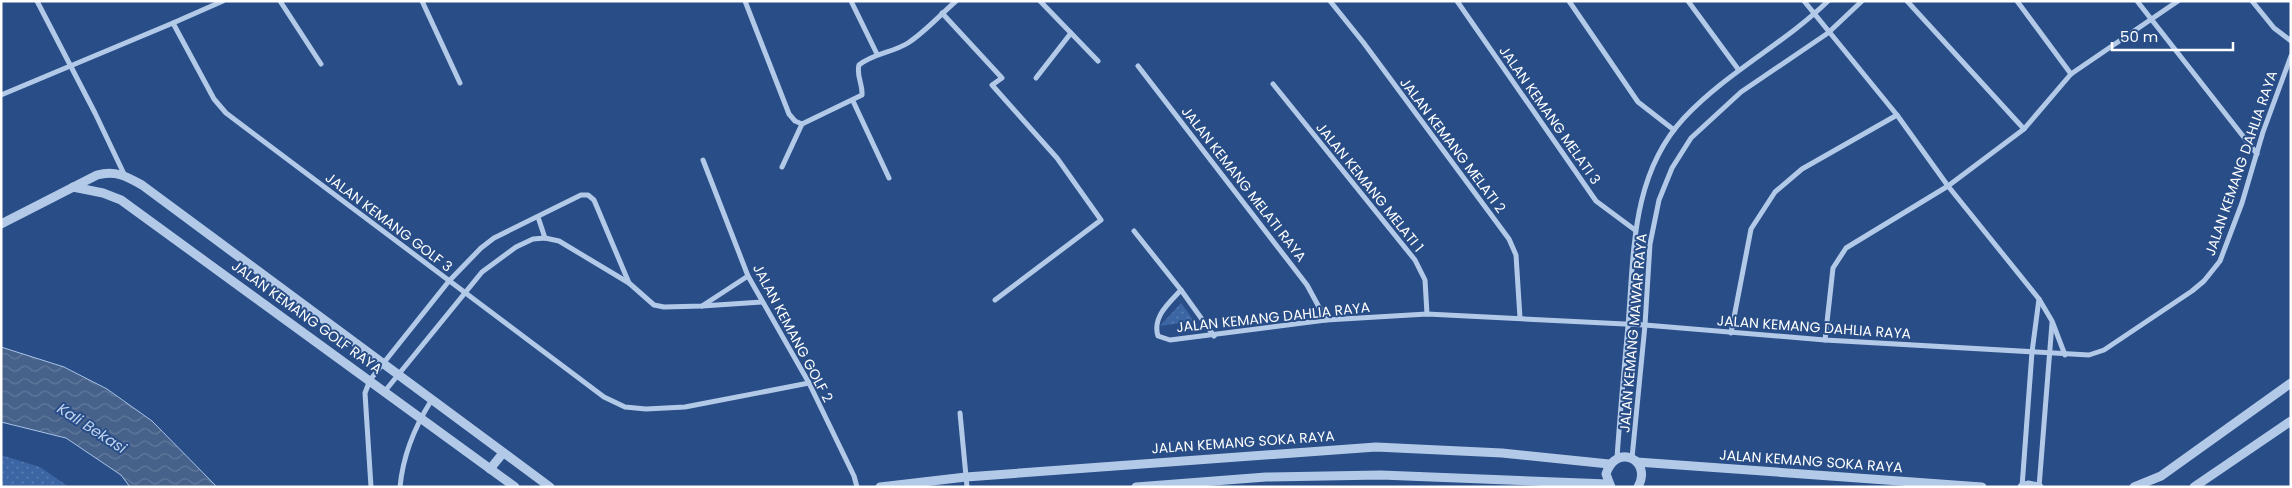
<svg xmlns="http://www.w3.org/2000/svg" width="2292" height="488" viewBox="0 0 2292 488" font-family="Poppins,sans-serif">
  <defs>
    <pattern id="grass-dots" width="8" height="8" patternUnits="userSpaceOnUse" patternTransform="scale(1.25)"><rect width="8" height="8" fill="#3c66a3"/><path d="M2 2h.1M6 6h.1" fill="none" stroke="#597db1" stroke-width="1.8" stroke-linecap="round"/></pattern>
    <pattern id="water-waves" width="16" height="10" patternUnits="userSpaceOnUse" patternTransform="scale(1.25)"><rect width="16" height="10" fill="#46618a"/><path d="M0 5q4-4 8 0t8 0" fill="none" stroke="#62799c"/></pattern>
  </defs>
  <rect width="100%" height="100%" fill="#284d87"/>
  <g fill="url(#grass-dots)">
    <path d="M1181,303L1194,321L1160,326Z"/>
    <path d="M1,455L40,467L69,487H1Z"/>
  </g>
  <path fill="url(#water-waves)" stroke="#a8c3e8" d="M1,347L64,367L107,389L152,421L217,487H130L121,475L66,438L1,422Z"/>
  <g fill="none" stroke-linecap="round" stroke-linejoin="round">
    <g stroke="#b3c9e8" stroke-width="5">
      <path d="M37,1L95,113L125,176"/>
      <path d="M280,1L321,64"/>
      <path d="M422,1L460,83"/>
      <path d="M745,1L789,114L795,121L802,124L862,95C863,84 856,76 859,65C874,53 892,53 908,43C925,32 940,15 956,1"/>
      <path d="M851,1L877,54"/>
      <path d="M1040,1L1098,61"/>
      <path d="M1330,1L1363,42L1509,239L1516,255L1520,318"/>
      <path d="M1457,1L1596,201L1635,230"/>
      <path d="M1569,1L1638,102L1674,130"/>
      <path d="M1688,1L1738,69"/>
      <path d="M1804,1L1897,115L1948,186L2039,299L2052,321L2065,355"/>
      <path d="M1907,1L2024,129"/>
      <path d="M2017,1L2071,74"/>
      <path d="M2137,1L2257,154"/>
      <path d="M2252,1L2274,28L2291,41"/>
      <path d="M942,13L1002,78L992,85L1057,158L1101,220L995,300"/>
      <path d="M173,23L223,1"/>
      <path d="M1138,66L1307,285L1326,320"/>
      <path d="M1036,78L1071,33"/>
      <path d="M1273,84L1415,260L1425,280L1427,314"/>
      <path d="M1,95L173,23L214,99L226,113L604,397L625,407L646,409L685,407L809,383"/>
      <path d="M853,101L889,178"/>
      <path d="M703,160L748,276L809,383L854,476L857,487"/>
      <path d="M782,167L802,124"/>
      <path d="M538,217L545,238"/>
      <path d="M1134,231L1181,290L1214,336"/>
      <path d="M1181,290C1169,303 1152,317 1158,336L1170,340L1326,320L1427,314L1645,325L1825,340L2089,355L2104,350L2192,291L2204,281L2220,261L2242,203L2263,132L2291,56"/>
      <path d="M702,306L748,276"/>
      <path d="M1731,333L1751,229L1775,192L1802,169L1897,115"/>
      <path d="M1825,340L1833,268L1846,248L1948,186L2024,129L2071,74L2178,1"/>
      <path d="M385,391L482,272L516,247L533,239L545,238L559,241L629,283L654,305L664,307L702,306L762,302"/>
      <path d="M960,413L967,487"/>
      <path d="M1617,458C1620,414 1624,370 1628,326C1634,253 1631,175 1684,118C1727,72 1784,44 1828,1"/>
      <path d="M1632,458L1645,325L1650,244L1659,200L1672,168L1691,138L1741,92L1828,33L1862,1"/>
      <path d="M371,487L365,393L370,380L449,281L481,248L494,238L581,195H588L594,200L629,283"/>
      <path d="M400,487C403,455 414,428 431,401"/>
      <path d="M2022,487L2032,352L2039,299"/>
      <path d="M2039,487L2052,323"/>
    </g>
    <g stroke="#b3c9e8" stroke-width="9">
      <path d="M73,187L103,193L121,200L515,487"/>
      <path d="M1,224L97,175C115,170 126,176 142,185L550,487"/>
      <path d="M1637,462L1982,487"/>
      <path d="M490,469L503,453"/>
      <path d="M880,487L966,477L1376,447L1502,453L1609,464"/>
      <path d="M1136,487L1266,477L1381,475L1608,484"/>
      <path d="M1611,487L1606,474C1616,442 1653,460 1638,487"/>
      <path d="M2022,487L2028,485L2039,487"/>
      <path d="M2134,487L2161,476L2291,383"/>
      <path d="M2194,487L2291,421"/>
    </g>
  </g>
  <g text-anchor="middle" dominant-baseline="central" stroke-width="4" stroke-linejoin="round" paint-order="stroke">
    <g font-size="14" fill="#fff" stroke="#284d87">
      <text transform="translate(1550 115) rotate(55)">JALAN KEMANG MELATI 3</text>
      <text transform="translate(1453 145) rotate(53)">JALAN KEMANG MELATI 2</text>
      <text transform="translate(2241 163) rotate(-71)">JALAN KEMANG DAHLIA RAYA</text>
      <text transform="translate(1244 184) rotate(52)">JALAN KEMANG MELATI RAYA</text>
      <text transform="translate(1370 187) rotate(51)">JALAN KEMANG MELATI 1</text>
      <text transform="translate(389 222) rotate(37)">JALAN KEMANG GOLF 3</text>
      <text transform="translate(307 317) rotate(36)">JALAN KEMANG GOLF RAYA</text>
      <text transform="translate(1273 317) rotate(-6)">JALAN KEMANG DAHLIA RAYA</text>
      <text transform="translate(1814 327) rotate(4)">JALAN KEMANG DAHLIA RAYA</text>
      <text transform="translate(793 333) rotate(62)">JALAN KEMANG GOLF 2</text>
      <text transform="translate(1633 333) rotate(-85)">JALAN KEMANG MAWAR RAYA</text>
      <text transform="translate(1243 442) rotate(-4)">JALAN KEMANG SOKA RAYA</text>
      <text transform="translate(1811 461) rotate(4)">JALAN KEMANG SOKA RAYA</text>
    </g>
    <g font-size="15" font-style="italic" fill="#bfd3ef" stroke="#284d87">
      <text transform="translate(92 428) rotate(33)">Kali Bekasi</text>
    </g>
  </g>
  <rect width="2292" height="488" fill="none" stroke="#ffffff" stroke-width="5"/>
  <path d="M2112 42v8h121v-8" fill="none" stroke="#ffffff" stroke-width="2.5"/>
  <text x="2120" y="42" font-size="15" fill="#ffffff" stroke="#284d87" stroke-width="4" paint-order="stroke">50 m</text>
</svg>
